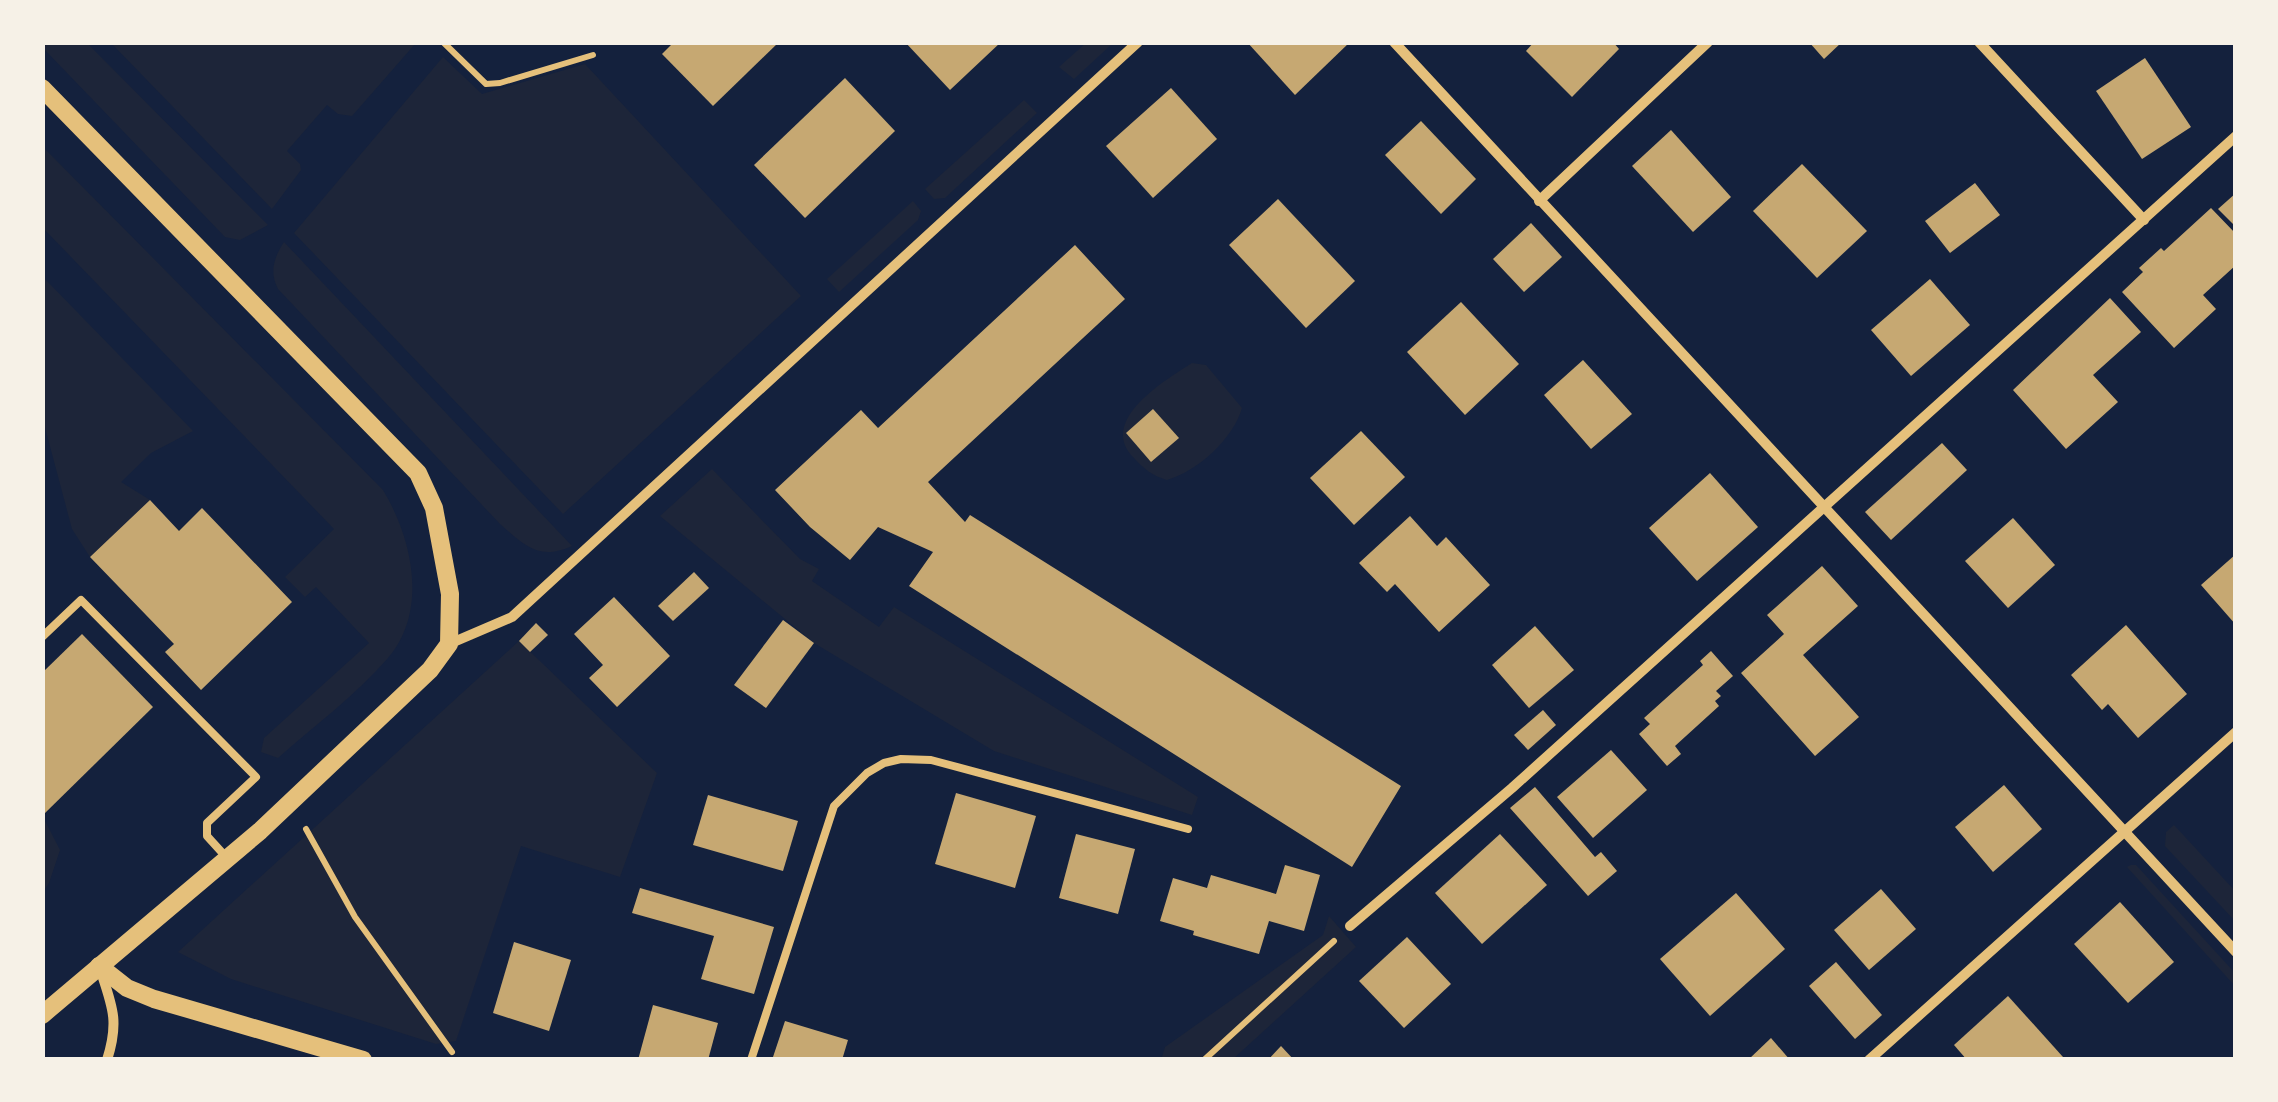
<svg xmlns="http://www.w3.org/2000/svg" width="2278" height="1102" viewBox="0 0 2278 1102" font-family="'IBM Plex Sans',sans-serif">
  <rect width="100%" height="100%" fill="#14213d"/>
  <g fill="#1d2539">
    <path d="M43,42L87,43L268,225L240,240L225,237L43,48Z"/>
    <path d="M111,43H416L352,116L338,114L327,105L287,151L300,164L301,170L272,209Z"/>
    <path d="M1086,43H1113L1074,79L1059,67Z"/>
    <path d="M443,57L482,94L585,64L801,296L563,514L294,233Z"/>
    <path d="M1024,100L1037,113L945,198L934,199L925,189Z"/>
    <path d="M42,146L383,490C412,538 429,610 388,658C356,695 314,726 278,758L261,752L264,738L369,643L316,587L305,597L285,577L334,529L43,228Z"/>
    <path d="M913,201L921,211L918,220L839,292L827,279Z"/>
    <path d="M284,242L572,546C539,561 525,546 500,524L278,289C269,271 274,258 284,242Z"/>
    <path d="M42,276L193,431L151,453L121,482L150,500L90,557L72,529L43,420Z"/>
    <path d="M1192,363L1206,365L1242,408C1233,439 1198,471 1167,480C1153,476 1144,469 1134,458C1097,421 1164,381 1192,363Z"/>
    <path d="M712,469L800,559L819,569L812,581L879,627L894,607L1198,797L1192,815L994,751L814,643L660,516Z"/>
    <path d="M519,641L657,773L620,877L521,846L456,1041L436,1044L231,979L178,952Z"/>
    <path d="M42,815L60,850L49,883L43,892Z"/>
    <path d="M2174,825L2235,891V921L2165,846L2166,832Z"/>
    <path d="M2131,865H2136L2235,973V986L2127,867Z"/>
    <path d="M1329,916L1356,947L1233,1059L1161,1060L1165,1047L1323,935Z"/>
  </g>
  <g fill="#c6a872">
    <path d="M674,42H779L713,106L662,54Z"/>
    <path d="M905,42H1001L950,90Z"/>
    <path d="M1247,42H1350L1295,95Z"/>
    <path d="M1534,42H1613L1619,49L1572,97L1526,51Z"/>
    <path d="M1809,42H1842L1824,59Z"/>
    <path d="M2145,58L2191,127L2142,159L2096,91Z"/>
    <path d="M845,78L895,131L805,218L754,165Z"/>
    <path d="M1171,88L1217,139L1153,198L1106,146Z"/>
    <path d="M1421,121L1476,179L1441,214L1385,155Z"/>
    <path d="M1671,130L1731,197L1693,232L1632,166Z"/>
    <path d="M1802,164L1867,231L1817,278L1753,211Z"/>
    <path d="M1975,183L2000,215L1950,253L1925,221Z"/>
    <path d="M2236,193V227L2218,209Z"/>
    <path d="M1278,199L1355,281L1306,328L1229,245Z"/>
    <path d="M2211,208L2236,234V265L2203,295L2216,309L2174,348L2122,292L2143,272L2139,268L2161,248L2164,251Z"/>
    <path d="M1531,223L1562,257L1524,292L1493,259Z"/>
    <path d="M1075,245L1125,299L928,482L965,522L970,515L1401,786L1352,867L909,586L933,552L878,527L850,560L810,527L775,490L861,410L878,428Z"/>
    <path d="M1930,279L1970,325L1911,376L1871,330Z"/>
    <path d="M2110,298L2141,332L2093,375L2118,402L2066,449L2013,390Z"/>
    <path d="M1461,302L1519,364L1465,415L1407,352Z"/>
    <path d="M1583,360L1632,414L1591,449L1544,395Z"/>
    <path d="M1153,409L1179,438L1151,462L1126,433Z"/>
    <path d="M1361,431L1405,477L1354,525L1310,478Z"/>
    <path d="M1942,443L1967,470L1891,540L1865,512Z"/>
    <path d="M1710,473L1758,527L1697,581L1649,528Z"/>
    <path d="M150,500L179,531L202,508L292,602L201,690L165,652L174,644L90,557Z"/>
    <path d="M1410,516L1437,546L1446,537L1490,585L1439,632L1395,584L1387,592L1359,563Z"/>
    <path d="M2013,518L2055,565L2008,608L1965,561Z"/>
    <path d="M2236,554V625L2201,585Z"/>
    <path d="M1822,566L1858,606L1803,655L1859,717L1815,756L1741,673L1784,634L1767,615Z"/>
    <path d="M694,572L709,588L673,621L658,606Z"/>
    <path d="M614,597L670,656L617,707L589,678L603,665L574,634Z"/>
    <path d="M783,620L814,643L766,708L734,685Z"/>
    <path d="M536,623L548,635L530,652L519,641Z"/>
    <path d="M2126,625L2187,694L2138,738L2108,704L2102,710L2071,675Z"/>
    <path d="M1535,626L1574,670L1529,708L1492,665Z"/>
    <path d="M82,634L153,707L42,816V673Z"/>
    <path d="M1711,651L1733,676L1716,691L1721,696L1715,701L1719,706L1675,746L1681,754L1667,766L1639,734L1650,724L1644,718L1703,665L1700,661Z"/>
    <path d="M1543,710L1556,725L1528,750L1514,735Z"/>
    <path d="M1611,750L1647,790L1593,838L1557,797Z"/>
    <path d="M2004,785L2042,829L1993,872L1955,827Z"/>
    <path d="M1535,787L1595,857L1601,852L1617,871L1588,896L1510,808Z"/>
    <path d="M956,793L1036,816L1015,888L935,864Z"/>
    <path d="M708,795L798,821L783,871L693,845Z"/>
    <path d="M1076,834L1135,849L1118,914L1059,898Z"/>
    <path d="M1500,834L1547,885L1482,944L1435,893Z"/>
    <path d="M1285,865L1320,875L1304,931L1269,921L1259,954L1193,935L1194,931L1160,921L1173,878L1207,888L1211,875L1276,894Z"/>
    <path d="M640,888L774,927L754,994L701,979L714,936L632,913Z"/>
    <path d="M1881,889L1916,929L1869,970L1834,930Z"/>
    <path d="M1736,893L1785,949L1710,1016L1660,959Z"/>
    <path d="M2120,902L2174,962L2128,1003L2074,944Z"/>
    <path d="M1407,937L1451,984L1404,1028L1359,981Z"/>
    <path d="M514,942L571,960L549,1031L493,1013Z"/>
    <path d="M1836,962L1882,1015L1855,1039L1809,986Z"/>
    <path d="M2008,996L2063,1057L2060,1060H1967L1954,1045Z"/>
    <path d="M653,1005L718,1023L708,1060H638Z"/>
    <path d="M785,1021L848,1040L842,1060H772Z"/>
    <path d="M1771,1038L1790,1060H1748Z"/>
    <path d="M1281,1046L1294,1060H1268Z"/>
  </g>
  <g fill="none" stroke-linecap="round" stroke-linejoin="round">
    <g stroke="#e5c07b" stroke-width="6">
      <path d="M443,42L486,84L500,83L593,55"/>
      <path d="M306,829L355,917L452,1052"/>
      <path d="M1204,1060L1334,941"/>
    </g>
    <g stroke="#e5c07b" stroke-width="8">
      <path d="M42,637L81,600L256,777L207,823V836L227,858"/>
      <path d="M751,1060L834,806L867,773L884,763L901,759L931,760L1188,829"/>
    </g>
    <g stroke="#e5c07b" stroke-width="10">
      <path d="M1394,42L2236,952"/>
      <path d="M1979,42L2144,220"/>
      <path d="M1539,201L1708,42"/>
      <path d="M449,644L512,617L1138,42"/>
      <path d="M1350,926L1512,788L2236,136"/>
      <path d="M101,972C113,1008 119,1022 107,1060"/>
      <path d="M1869,1060L2236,732"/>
    </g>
    <g stroke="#e5c07b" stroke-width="18">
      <path d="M42,88L418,473L434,508L450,594L449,644L430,670L260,831L42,1015"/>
      <path d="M99,966L127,988L154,999L363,1060"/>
    </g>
  </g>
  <rect width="2278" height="1102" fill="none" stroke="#f6f1e7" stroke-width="90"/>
</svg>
